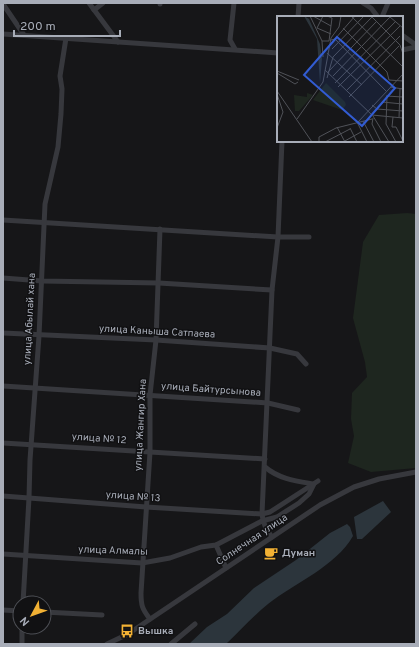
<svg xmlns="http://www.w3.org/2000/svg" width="419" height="647" viewBox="0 0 419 647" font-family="Overpass,sans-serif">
  <rect width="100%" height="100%" fill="#161618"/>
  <path fill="#1e261f" d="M407,213L416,214V468L371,472L348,463L354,436L351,419L352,393L367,377L365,362L353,318L363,242L379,215Z"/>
  <g fill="#2c353c">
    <path d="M383,501L391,512L362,539H357L354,517Z"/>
    <path d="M347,524L350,527L353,536C335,567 296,582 268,604C253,616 240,631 226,644H189L207,627L227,614L254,588L296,560L330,533Z"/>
  </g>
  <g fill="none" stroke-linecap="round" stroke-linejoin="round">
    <g stroke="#37383d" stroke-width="5">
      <path d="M89,3L118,42"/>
      <path d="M160,3V4"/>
      <path d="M234,3L230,40L235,49"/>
      <path d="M363,3L371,8L378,17"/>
      <path d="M3,4L24,35"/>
      <path d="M94,10L103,3"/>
      <path d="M298,17L299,3"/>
      <path d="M382,17L388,3"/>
      <path d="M3,34L278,53"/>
      <path d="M402,35L416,45"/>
      <path d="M402,50L416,47"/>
      <path d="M3,220L278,237H309"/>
      <path d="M3,278L42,281L159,283L272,290"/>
      <path d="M3,333L156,340L270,348L297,354L306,364"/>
      <path d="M3,386L268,403L298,410"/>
      <path d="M3,443L265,459"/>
      <path d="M3,496L146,507L262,514L270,512L318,481"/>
      <path d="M272,537C266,529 263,524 262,514L272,290L278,237L282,141"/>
      <path d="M216,545L226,568"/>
      <path d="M3,554L142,563L170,558L201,547L216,545L262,521L277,517L299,503L309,494L314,484C296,481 279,479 265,467"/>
      <path d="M23,603L29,498L30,460L39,336L45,204L58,147L61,114L62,89L60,76L66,38"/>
      <path d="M3,610L20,611"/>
      <path d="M44,612L102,615"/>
      <path d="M150,619C142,609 141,605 141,593L150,452V395L156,340L160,229"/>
      <path d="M22,644V627"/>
      <path d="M107,644L128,634L320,505L354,487L379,479L416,472"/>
      <path d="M171,644L195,624"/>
    </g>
  </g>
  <defs>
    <g id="cafe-bare" transform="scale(1.08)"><path d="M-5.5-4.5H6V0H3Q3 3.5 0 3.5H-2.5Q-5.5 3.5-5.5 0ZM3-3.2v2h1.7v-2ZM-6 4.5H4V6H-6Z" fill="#f2b134" stroke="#111113" stroke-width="2.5" paint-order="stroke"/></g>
    <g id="bus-bare" transform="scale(1.08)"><path d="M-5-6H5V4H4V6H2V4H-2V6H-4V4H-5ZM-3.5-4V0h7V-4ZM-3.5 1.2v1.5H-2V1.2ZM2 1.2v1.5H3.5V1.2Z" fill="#f2b134" stroke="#111113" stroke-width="2.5" paint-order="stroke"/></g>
  </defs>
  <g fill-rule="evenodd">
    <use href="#cafe-bare" x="271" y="553"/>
    <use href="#bus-bare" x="127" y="631"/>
  </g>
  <g text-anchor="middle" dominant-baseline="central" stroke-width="3" stroke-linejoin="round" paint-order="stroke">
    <g font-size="10" fill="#a8adb8" stroke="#111113">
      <text transform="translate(30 319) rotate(-87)">улица Абылай хана</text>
      <text transform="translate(157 332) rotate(3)">улица Каныша Сатпаева</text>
      <text transform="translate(211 390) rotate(4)">улица Байтурсынова</text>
      <text transform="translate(141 425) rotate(-87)">улица Жангир Хана</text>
      <text transform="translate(99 439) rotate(4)">улица № 12</text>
      <text transform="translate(133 497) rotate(4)">улица № 13</text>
      <text transform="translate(252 540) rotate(-34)">Солнечная улица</text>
      <text transform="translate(113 551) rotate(2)">улица Алмалы</text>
    </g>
    <g font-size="10" font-weight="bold" fill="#a8adb8" stroke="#111113" text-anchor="start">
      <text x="282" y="553">Думан</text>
      <text x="138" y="631">Вышка</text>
    </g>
  </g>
  <g transform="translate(277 16)">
    <rect width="126" height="126" fill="#161618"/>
    <path d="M49,67L68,86L69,89L65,94L36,84ZM30,77L36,79L22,95H18L17,79L30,81Z" fill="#1e261f"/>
    <path d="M27,0L32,3L43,28L45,42L43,67L40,23Z" fill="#2c353c"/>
    <path fill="none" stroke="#505258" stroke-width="1" d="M33,0L45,25H52L55,2L50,0M36,0L54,10M46,0L40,12L54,18M74,0L126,51M95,1L123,29L126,38M66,12L110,56L112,64L126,65M58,23L78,0M54,24L58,23L109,75M45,25L46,41M55,33L87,0M50,37L85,69M48,54L95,99L126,102M0,55L22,64M51,56L99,6M0,57L18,68L21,66M56,60L113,1L126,12M50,62L56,41L95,1M58,67L119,5M61,71L123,10M113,71L126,73M70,74L123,20M0,75L35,126M109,80L126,81M110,80L109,108L119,126M72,81L122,30M105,86L126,88M95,89L100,93L126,95M96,100L112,126M116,101L115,111H119L126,125M96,102L95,108L104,126M122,102L123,73M20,103L46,66L54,22L62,11L64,0M86,105L97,126M80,106L90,126M81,106L126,58M60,111L68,126M0,112L6,96L0,78M73,112L80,126M42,126V121L59,112L95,103M48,126L73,113M66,126L84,116"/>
    <path fill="#325cd3" fill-opacity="0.15" stroke="#325cd3" stroke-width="2" d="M60,21L118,72L85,110L27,59Z"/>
    <rect width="126" height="126" fill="none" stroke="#a8adb8" stroke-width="2"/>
  </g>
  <rect width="419" height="647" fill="none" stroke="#a8adb8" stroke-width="8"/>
  <g transform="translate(32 615) rotate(229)"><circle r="19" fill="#111113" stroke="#4d4f55"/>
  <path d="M0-3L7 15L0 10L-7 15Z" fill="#f2b134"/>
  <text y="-6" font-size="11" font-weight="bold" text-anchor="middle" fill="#a8adb8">N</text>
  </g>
  <path d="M14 30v6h106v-6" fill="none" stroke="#a8adb8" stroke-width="2"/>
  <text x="20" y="30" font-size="12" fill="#a8adb8" stroke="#111113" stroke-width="3" paint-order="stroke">200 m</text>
</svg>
